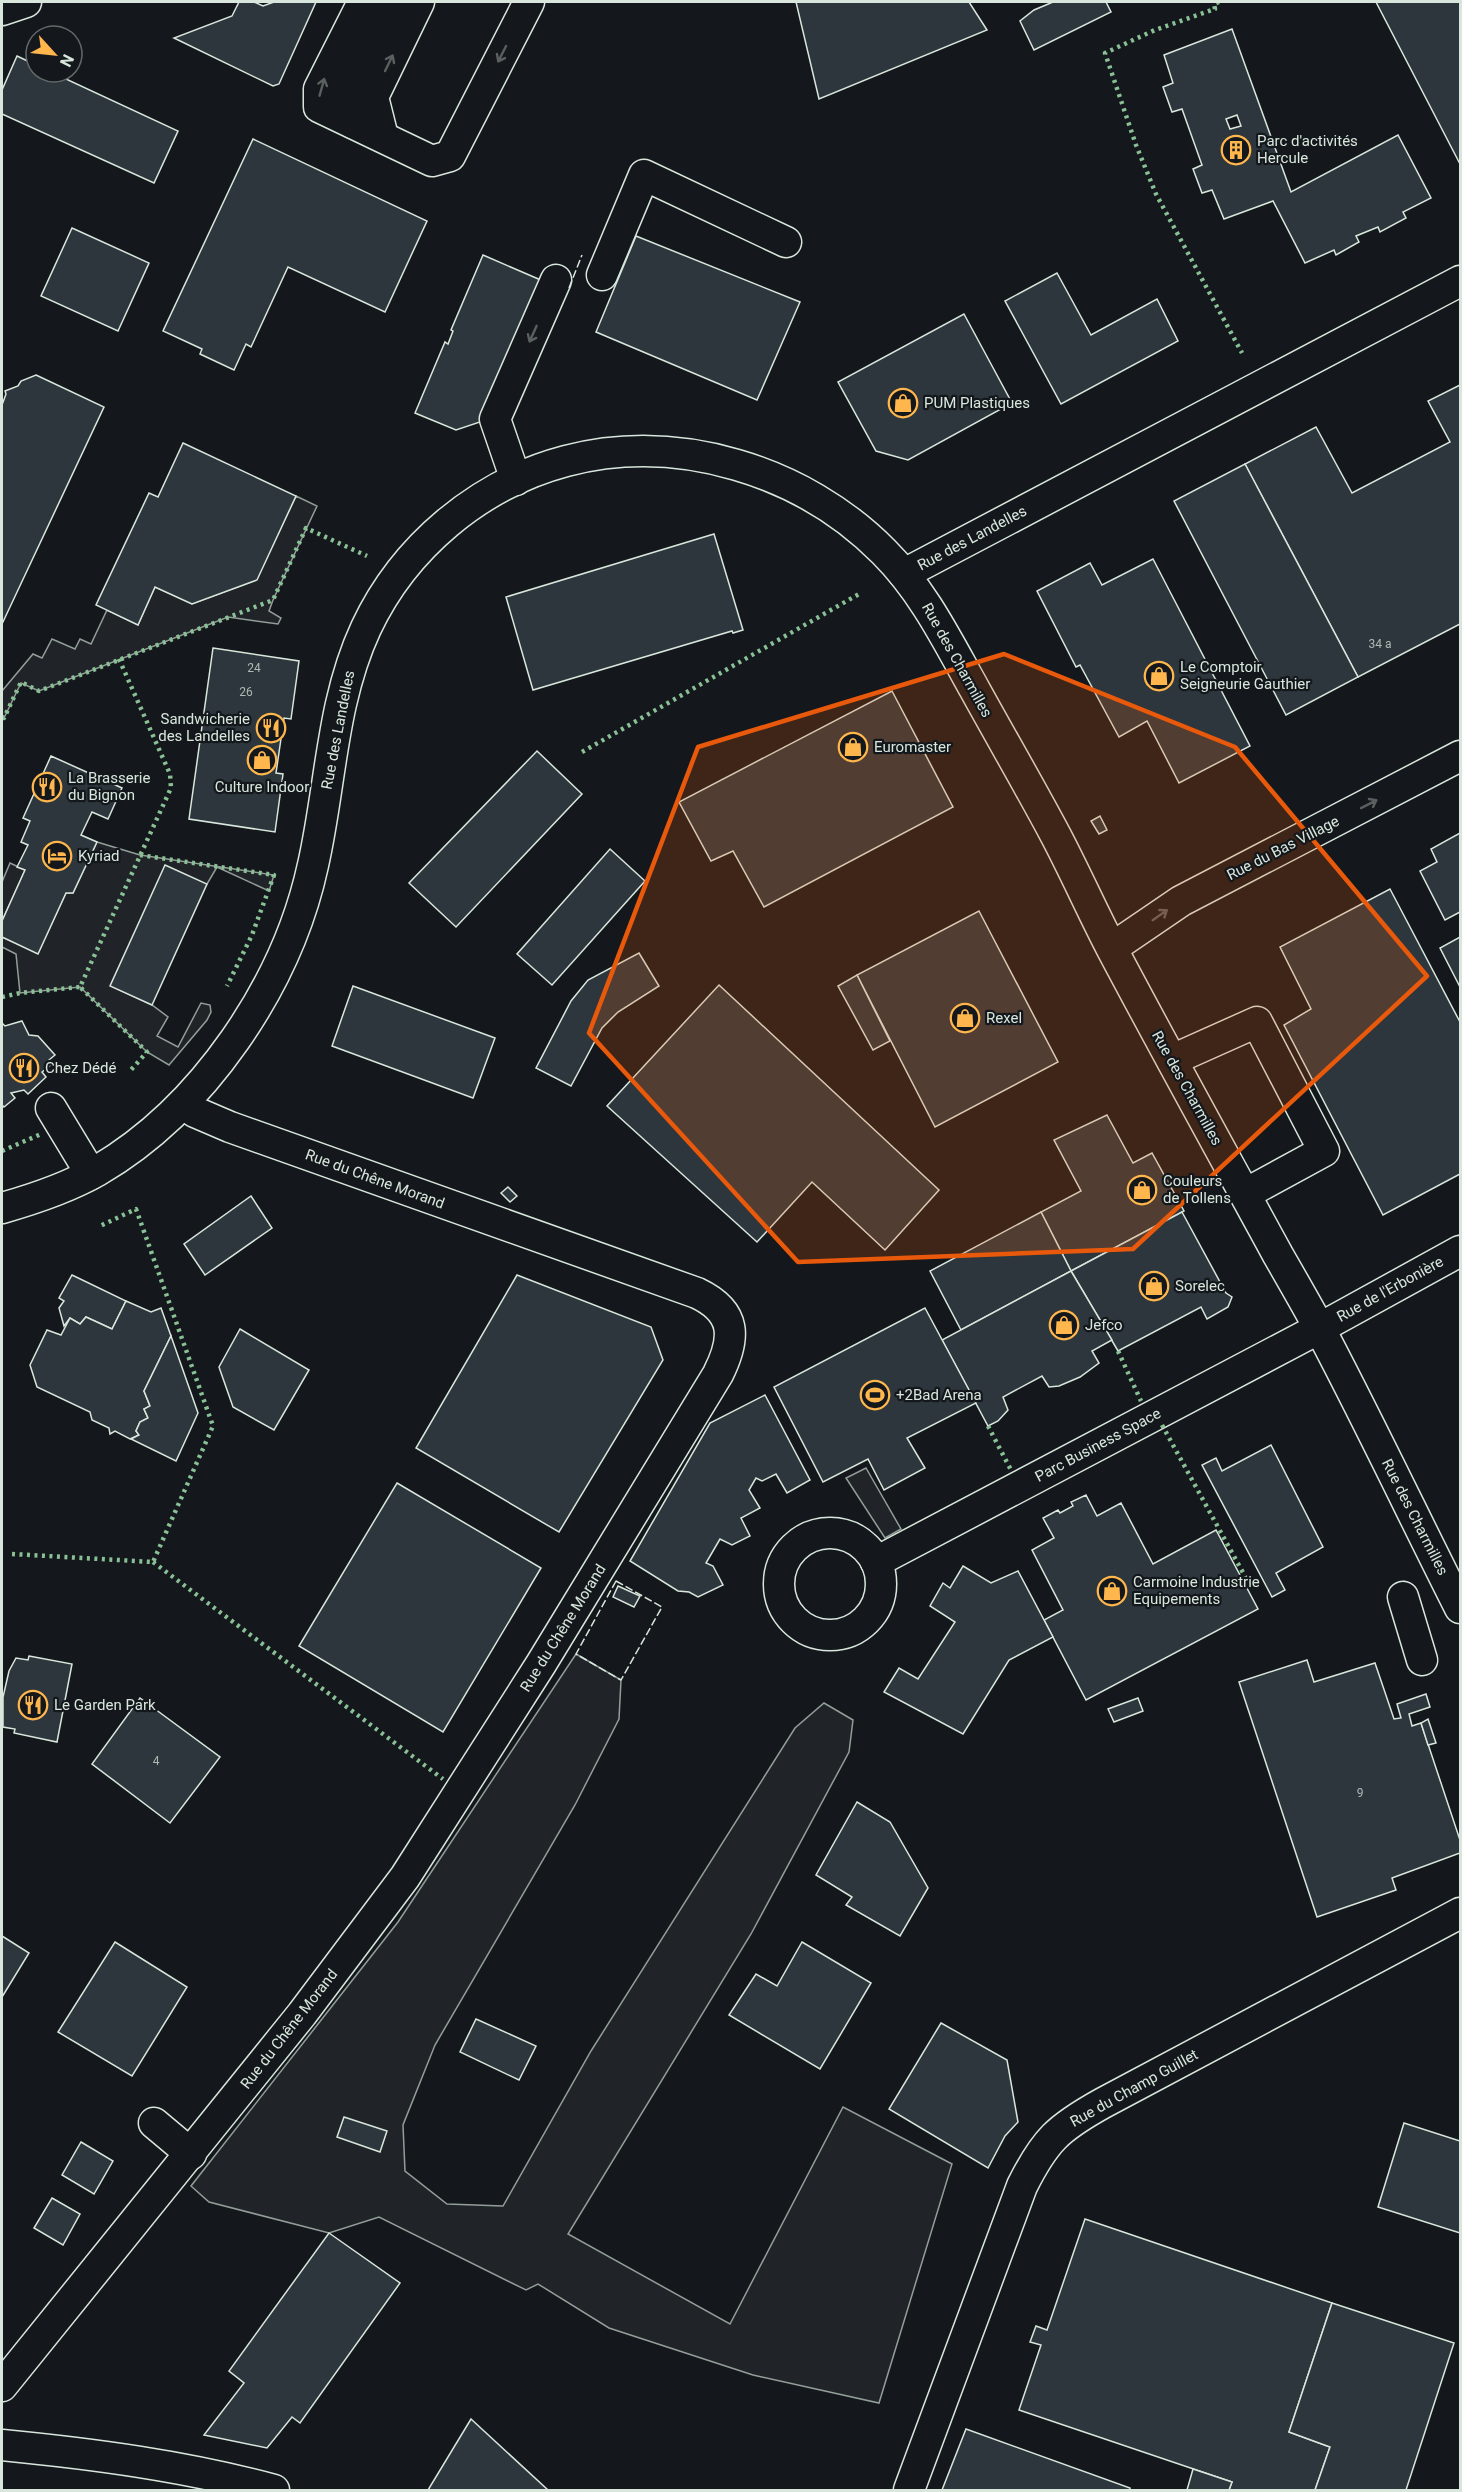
<svg xmlns="http://www.w3.org/2000/svg" width="1462" height="2492" viewBox="0 0 1462 2492" font-family="Roboto,sans-serif">
  <rect width="100%" height="100%" fill="#14181c"/>
  <g fill="#202428" stroke="#939e99" stroke-width="1.5">
    <path d="M296,496L317,506L273,600L269,611L281,618L278,624L228,617L39,691L21,683L4,718L2,717V691L33,654L42,658L52,639L75,649L80,639L91,644L107,610L138,625L155,587L192,604L256,580Z"/>
    <path d="M97,842L140,855L274,875L269,891L217,867L207,884L111,986L152,1005L168,1017L157,1036L178,1047L201,1003L210,1005L211,1012L207,1020L169,1065L147,1052L80,987L20,993L16,954L2,947V937L38,953L66,893H73Z"/>
    <path d="M10,863L25,870L2,921V882Z"/>
    <path d="M866,1468L901,1529L885,1538L846,1478Z"/>
    <path d="M576,1654L621,1680L619,1719L575,1805L435,2045L403,2125L405,2171L447,2204L503,2206L591,2051L795,1728L824,1703L853,1720L849,1752L751,1934L568,2234L730,2324L843,2107L952,2164L879,2403L753,2375L609,2328L538,2284L526,2290L379,2217L329,2233L209,2202L191,2186L398,1922Z"/>
  </g>
  <g fill="#2c363c" stroke="#d8e6dc" stroke-width="1.5" fill-rule="evenodd">
    <path d="M239,2H254L263,6L274,2H316L279,84L273,86L174,38L232,16Z"/>
    <path d="M796,2H969L987,30L819,99Z"/>
    <path d="M1053,2H1106L1111,12L1034,50L1020,21L1034,10Z"/>
    <path d="M1376,2H1460V164Z"/>
    <path d="M1232,29L1291,192L1398,135L1431,198L1403,212L1406,218L1380,232L1378,227L1356,236L1359,242L1336,255L1334,250L1305,263L1273,201L1224,219L1212,190L1202,193L1193,169L1202,165L1182,109L1172,112L1163,87L1173,83L1164,55ZM1237,115L1241,126L1230,129L1226,119Z"/>
    <path d="M17,56L36,65V72H51L178,131L154,183L2,114V90Z"/>
    <path d="M253,139L427,221L385,312L288,267L251,347L246,344L234,370L200,354L202,349L163,331Z"/>
    <path d="M72,228L149,263L118,331L41,296Z"/>
    <path d="M636,236L800,302L757,400L596,332Z"/>
    <path d="M483,255L543,281L483,421L456,430L415,413L445,342L448,344L453,331L451,330Z"/>
    <path d="M1057,273L1091,335L1157,299L1178,341L1061,404L1005,301Z"/>
    <path d="M964,314L1012,403L908,460L876,451L838,382Z"/>
    <path d="M36,375L104,407L2,624V405L6,394L5,391L18,386L21,381Z"/>
    <path d="M1460,385V624L1358,677L1245,464L1316,427L1352,493L1450,442L1428,401Z"/>
    <path d="M183,443L296,496L257,580L192,604L155,587L138,625L96,605L149,493L158,497Z"/>
    <path d="M1245,464L1358,677L1286,715L1174,501Z"/>
    <path d="M714,534L743,630L733,633L732,631L533,690L506,597Z"/>
    <path d="M1153,559L1250,746L1179,783L1147,721L1119,737L1080,665L1076,667L1037,591L1090,563L1102,585Z"/>
    <path d="M213,648L299,661L291,719L284,718L276,773L283,774L275,832L189,819Z"/>
    <path d="M892,691L953,807L764,907L733,851L711,861L679,802Z"/>
    <path d="M537,751L582,794L456,927L409,883Z"/>
    <path d="M51,756L122,788L108,819L92,812L81,835L97,842L73,893H66L38,954L2,937V921L25,870L17,867L28,845L21,842L30,821L23,818Z"/>
    <path d="M1100,816L1107,830L1099,834L1091,821Z"/>
    <path d="M1460,833V912L1445,920L1420,871L1437,862L1431,849Z"/>
    <path d="M610,849L645,881L552,985L517,954Z"/>
    <path d="M165,865L207,884L152,1005L110,986Z"/>
    <path d="M1390,889L1460,1022V1174L1383,1215L1284,1025L1311,1009L1280,947Z"/>
    <path d="M979,911L1058,1062L935,1127L857,975Z"/>
    <path d="M1460,937V987L1440,948Z"/>
    <path d="M639,953L659,986L618,1012L602,1028L571,1086L536,1068L571,1001L588,980Z"/>
    <path d="M857,975L890,1041L873,1050L838,986Z"/>
    <path d="M719,985L939,1190L885,1250L812,1182L757,1242L607,1106Z"/>
    <path d="M353,986L495,1038L473,1098L332,1046Z"/>
    <path d="M22,1021L29,1035L38,1036L55,1055L49,1060L52,1064L42,1072L46,1077L28,1094L24,1090L11,1093L15,1098L4,1107L2,1105V1023L5,1026Z"/>
    <path d="M1107,1115L1133,1163L1152,1153L1184,1211L1071,1271L1041,1212L1081,1191L1054,1140Z"/>
    <path d="M508,1187L517,1196L510,1202L501,1193Z"/>
    <path d="M251,1196L272,1228L205,1275L184,1244Z"/>
    <path d="M1041,1212L1071,1271L961,1330L930,1271Z"/>
    <path d="M1182,1212L1226,1293L1232,1297L1228,1307L1207,1319L1201,1307L1118,1351L1071,1271Z"/>
    <path d="M1071,1271L1112,1340L1092,1351L1099,1363L1080,1377L1059,1386L1049,1387L1042,1376L1003,1397L1008,1410L998,1421L988,1426L942,1340Z"/>
    <path d="M72,1275L126,1301L112,1329L86,1317L80,1324L70,1318L64,1326L59,1308L64,1301L59,1298Z"/>
    <path d="M517,1275L651,1327L663,1360L559,1532L416,1448Z"/>
    <path d="M126,1301L151,1312L161,1308L171,1336L144,1391L150,1406L144,1409L148,1418L140,1422L136,1431L139,1435L130,1439L115,1431L110,1434L109,1428L92,1420L90,1412L37,1387L30,1365L47,1330L61,1335L70,1318L80,1324L86,1317L112,1329Z"/>
    <path d="M925,1308L976,1403L907,1438L925,1468L884,1490L868,1459L823,1482L774,1387Z"/>
    <path d="M240,1329L309,1370L274,1430L233,1407L219,1367Z"/>
    <path d="M171,1336L198,1413L176,1461L131,1439L139,1435L136,1431L140,1422L148,1418L144,1409L150,1406L144,1391Z"/>
    <path d="M765,1395L810,1480L787,1493L776,1474L762,1481L756,1478L749,1490L760,1508L741,1518L750,1536L732,1545L720,1539L706,1563L713,1566L723,1585L698,1597L689,1592L678,1591L630,1561L710,1423Z"/>
    <path d="M1271,1445L1323,1547L1276,1573L1285,1590L1272,1597L1202,1465L1216,1458L1222,1471Z"/>
    <path d="M397,1483L541,1568L443,1732L299,1646Z"/>
    <path d="M1086,1495L1097,1516L1121,1503L1153,1564L1216,1530L1258,1609L1086,1700L1044,1620L1063,1610L1032,1550L1054,1538L1043,1518L1058,1510L1060,1513L1073,1506L1071,1502Z"/>
    <path d="M963,1566L991,1583L1018,1571L1053,1637L1009,1660L963,1734L884,1692L899,1668L918,1679L955,1622L930,1606L943,1583L950,1588Z"/>
    <path d="M618,1586L640,1596L634,1607L613,1597Z"/>
    <path d="M29,1656L72,1664L57,1742L14,1733L15,1729L3,1727V1697L9,1671L16,1658L28,1660Z"/>
    <path d="M1307,1660L1314,1682L1375,1663L1394,1719L1401,1718L1397,1704L1426,1694L1430,1707L1409,1714L1412,1726L1421,1723L1460,1840V1853L1392,1878L1396,1890L1317,1917L1239,1682Z"/>
    <path d="M140,1698L220,1757L170,1823L92,1764Z"/>
    <path d="M1138,1698L1143,1711L1114,1722L1108,1709Z"/>
    <path d="M1428,1719L1436,1743L1428,1745L1421,1723Z"/>
    <path d="M857,1802L890,1822L928,1888L900,1936L846,1905L852,1897L816,1875Z"/>
    <path d="M2,1936L29,1953L2,1997Z"/>
    <path d="M115,1942L187,1987L132,2076L58,2032Z"/>
    <path d="M802,1942L871,1983L820,2069L729,2015L756,1974L777,1986Z"/>
    <path d="M476,2019L536,2046L519,2080L460,2052Z"/>
    <path d="M941,2023L1007,2060L1018,2122L1005,2136L988,2168L889,2109Z"/>
    <path d="M344,2117L387,2131L380,2152L337,2137Z"/>
    <path d="M1404,2123L1460,2141V2233L1378,2207Z"/>
    <path d="M81,2142L113,2161L94,2194L62,2175Z"/>
    <path d="M52,2198L80,2214L63,2245L34,2228Z"/>
    <path d="M1085,2219L1332,2303L1289,2432L1330,2447L1315,2490H1229L1232,2482L1019,2410L1041,2345L1030,2342L1036,2326L1047,2330Z"/>
    <path d="M329,2233L400,2283L300,2423L292,2417L267,2448L204,2435L244,2383L229,2371Z"/>
    <path d="M1332,2303L1454,2343L1406,2490H1315L1330,2447L1289,2432Z"/>
    <path d="M471,2419L548,2490H428Z"/>
    <path d="M966,2429L1130,2488V2490H942Z"/>
    <path d="M1193,2469L1232,2482L1229,2490H1187Z"/>
  </g>
  <g fill="none" stroke-linecap="round" stroke-linejoin="round">
    <g stroke="#d8e6dc" stroke-width="33">
      <g id="minor">
        <path d="M363,2L319,89V107L432,161L450,156L529,2"/>
        <path d="M2,10L26,2"/>
        <path d="M353,123L347,97L393,2"/>
        <path d="M383,137L373,97L419,2"/>
        <path d="M602,275L644,175L786,242"/>
        <path d="M516,480L495,419L556,280"/>
        <path d="M904,574L1460,281"/>
        <path d="M1112,948L1181,901L1460,756"/>
        <path d="M1172,1060L1257,1022L1324,1151L1245,1194"/>
        <path d="M51,1108L91,1174"/>
        <path d="M2,1208C34,1199 67,1188 97,1171C203,1109 287,985 313,865C331,786 331,703 366,628C404,547 479,484 566,461C678,432 803,470 884,552C924,592 948,642 975,690C1002,739 1030,787 1056,836C1076,874 1093,913 1113,951C1167,1053 1223,1154 1278,1255C1293,1281 1308,1307 1322,1333C1370,1424 1414,1517 1460,1608"/>
        <circle cx="830" cy="1584" r="51"/>
        <path d="M876,1562L1320,1328L1460,1251"/>
        <path d="M1403,1597L1422,1660"/>
        <path d="M154,2123L191,2154"/>
        <path d="M2,2386L302,2014L405,1877L541,1664L718,1374C736,1338 737,1312 697,1293L230,1127L195,1112L183,1104"/>
        <path d="M2,2445C94,2454 185,2466 274,2490"/>
        <path d="M909,2490L1022,2186C1045,2140 1058,2128 1103,2103L1460,1913"/>
      </g>
    </g>
    <use href="#minor" stroke="#14181c" stroke-width="30"/>
    <g stroke="#8ac095" stroke-width="4.5" stroke-dasharray="3 4.5" stroke-linecap="butt">
      <path d="M1219,2L1214,4L1215,9L1155,30L1105,53L1136,145L1156,194L1242,353"/>
      <path d="M119,659L170,774L171,788L80,987L147,1052L130,1071"/>
      <path d="M2,717L4,718L21,682L39,691L273,600L306,528L367,556"/>
      <path d="M582,752L859,594"/>
      <path d="M140,855L274,875L252,935L227,986"/>
      <path d="M2,997L20,993L80,987"/>
      <path d="M2,1151L41,1134"/>
      <path d="M1118,1351L1141,1401"/>
      <path d="M1162,1425L1247,1580"/>
      <path d="M988,1426L1012,1472"/>
      <path d="M12,1554L153,1562L213,1426L136,1209L100,1226"/>
      <path d="M153,1562L443,1779"/>
    </g>
    <g stroke="#d8e6dc" stroke-width="1.5" stroke-dasharray="8 3" stroke-linecap="butt">
      <path d="M569,288L582,255"/>
      <path d="M616,1581L662,1607L621,1680L576,1654Z"/>
    </g>
  </g>
  <defs><path id="oneway-shaft" d="M-6 0H5M1.5-3L5.5 0L1.5 3" fill="none" stroke-width="1.6" stroke-linecap="round" stroke-linejoin="round" transform="scale(1.5)"/></defs>
  <g stroke="#59605f">
    <use href="#oneway-shaft" transform="translate(502 54) rotate(117)"/>
    <use href="#oneway-shaft" transform="translate(389 63) rotate(-64)"/>
    <use href="#oneway-shaft" transform="translate(322 87) rotate(-74)"/>
    <use href="#oneway-shaft" transform="translate(533 334) rotate(114)"/>
    <use href="#oneway-shaft" transform="translate(1369 804) rotate(-27)"/>
    <use href="#oneway-shaft" transform="translate(1160 915) rotate(-35)"/>
  </g>
  <path fill="#e8590c" fill-opacity="0.2" stroke="#e8590c" stroke-width="4.5" stroke-linejoin="round" d="M1004,654L1235,747L1427,976L1133,1249L798,1262L589,1033L698,747Z"/>
  <defs>
    <g id="building-ring" transform="scale(1.5)"><circle r="9.5" fill="#14181c" stroke="#ffb74d" stroke-width="1.5"/><path d="M-4-6H4V6H1V3H-1V6H-4ZM-2.5-4.3h1.7v1.8h-1.7ZM.8-4.3h1.7v1.8H.8ZM-2.5-1h1.7V.8h-1.7ZM.8-1h1.7V.8H.8Z" fill="#ffb74d"/></g>
    <g id="shop-ring" transform="scale(1.5)"><circle r="9.5" fill="#14181c" stroke="#ffb74d" stroke-width="1.5"/><path d="M-5-2.5h2.3a2.7 3.5 0 0 1 5.4 0H5L5.5 6h-11ZM-1.5-2.5h3a1.5 2.3 0 0 0-3 0Z" fill="#ffb74d"/></g>
    <g id="restaurant-ring" transform="scale(1.5)"><circle r="9.5" fill="#14181c" stroke="#ffb74d" stroke-width="1.5"/><path d="M-5-6h1v4h1v-4h1v4h1v-4h1v5L-1.5 .5V6h-2V.5L-5-1ZM5-6V6H3V1.5H1.5Q1.5-4 5-6Z" fill="#ffb74d"/></g>
    <g id="hotel-ring" transform="scale(1.5)"><circle r="9.5" fill="#14181c" stroke="#ffb74d" stroke-width="1.5"/><path d="M-6-4.5h1.5V1H6V5H4.5V3h-9V5H-6ZM-4 0a1.8 1.8 0 1 1 3.6 0ZM.5 0V-2.5h3Q6-2.5 6 0Z" fill="#ffb74d"/></g>
    <g id="stadium-ring" transform="scale(1.5)"><circle r="9.5" fill="#14181c" stroke="#ffb74d" stroke-width="1.5"/><path d="M0-5a6.5 5 0 1 0 0 10a6.5 5 0 1 0 0-10ZM-3.5-1.8h7v3.6h-7Z" fill="#ffb74d"/></g>
  </defs>
  <g fill-rule="evenodd">
    <use href="#building-ring" x="1236" y="150"/>
    <use href="#shop-ring" x="903" y="403"/>
    <use href="#shop-ring" x="1159" y="676"/>
    <use href="#restaurant-ring" x="271" y="728"/>
    <use href="#shop-ring" x="853" y="747"/>
    <use href="#shop-ring" x="262" y="760"/>
    <use href="#restaurant-ring" x="47" y="787"/>
    <use href="#hotel-ring" x="57" y="856"/>
    <use href="#shop-ring" x="965" y="1018"/>
    <use href="#restaurant-ring" x="24" y="1068"/>
    <use href="#shop-ring" x="1142" y="1190"/>
    <use href="#shop-ring" x="1154" y="1286"/>
    <use href="#shop-ring" x="1064" y="1325"/>
    <use href="#stadium-ring" x="875" y="1395"/>
    <use href="#shop-ring" x="1112" y="1591"/>
    <use href="#restaurant-ring" x="33" y="1705"/>
  </g>
  <g text-anchor="middle" dominant-baseline="central" stroke-width="4.5" stroke-linejoin="round" paint-order="stroke">
    <g font-size="12" fill="#adbab4">
      <text x="1380" y="644">34 a</text>
      <text x="254" y="668">24</text>
      <text x="246" y="692">26</text>
      <text x="156" y="1761">4</text>
      <text x="1360" y="1793">9</text>
    </g>
    <g font-size="15" fill="#d8e6dc" stroke="#14181c" text-anchor="start">
      <text x="1257" y="141">Parc d'activités<tspan x="1257" dy="17">Hercule</tspan></text>
      <text x="924" y="403">PUM Plastiques</text>
      <text x="1180" y="667">Le Comptoir<tspan x="1180" dy="17">Seigneurie Gauthier</tspan></text>
      <text x="250" y="719" text-anchor="end">Sandwicherie<tspan x="250" dy="17">des Landelles</tspan></text>
      <text x="874" y="747">Euromaster</text>
      <text x="68" y="778">La Brasserie<tspan x="68" dy="17">du Bignon</tspan></text>
      <text x="262" y="787" text-anchor="middle">Culture Indoor</text>
      <text x="78" y="856">Kyriad</text>
      <text x="986" y="1018">Rexel</text>
      <text x="45" y="1068">Chez Dédé</text>
      <text x="1163" y="1181">Couleurs<tspan x="1163" dy="17">de Tollens</tspan></text>
      <text x="1175" y="1286">Sorelec</text>
      <text x="1085" y="1325">Jefco</text>
      <text x="896" y="1395">+2Bad Arena</text>
      <text x="1133" y="1582">Carmoine Industrie<tspan x="1133" dy="17">Equipements</tspan></text>
      <text x="54" y="1705">Le Garden Park</text>
    </g>
    <g font-size="15" fill="#d8e6dc" stroke="#14181c">
      <text transform="translate(972 538) rotate(-28)">Rue des Landelles</text>
      <text transform="translate(957 660) rotate(61)">Rue des Charmilles</text>
      <text transform="translate(338 730) rotate(-79)">Rue des Landelles</text>
      <text transform="translate(1283 848) rotate(-27)">Rue du Bas Village</text>
      <text transform="translate(1187 1088) rotate(61)">Rue des Charmilles</text>
      <text transform="translate(375 1179) rotate(20)">Rue du Chêne Morand</text>
      <text transform="translate(1390 1289) rotate(-29)">Rue de l'Erbonière</text>
      <text transform="translate(1098 1445) rotate(-28)">Parc Business Space</text>
      <text transform="translate(1415 1517) rotate(63)">Rue des Charmilles</text>
      <text transform="translate(563 1628) rotate(-58)">Rue du Chêne Morand</text>
      <text transform="translate(289 2029) rotate(-52)">Rue du Chêne Morand</text>
      <text transform="translate(1134 2088) rotate(-29)">Rue du Champ Guillet</text>
    </g>
  </g>
  <rect width="1462" height="2492" fill="none" stroke="#d8e6dc" stroke-width="6"/>
  <g transform="translate(54 54) rotate(117)"><circle r="28" fill="#14181c" stroke="#626a69" stroke-width="1.5"/>
  <path d="M0-4.5L10 22L0 15L-10 22Z" fill="#ffb74d"/>
  <text y="-9" font-size="16" font-weight="bold" text-anchor="middle" fill="#d8e6dc">N</text>
  </g>
</svg>
